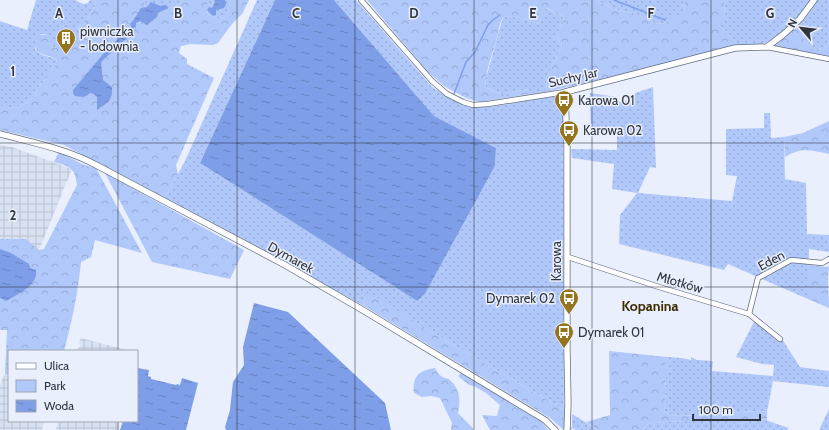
<svg xmlns="http://www.w3.org/2000/svg" width="829" height="430" viewBox="0 0 829 430" font-family="Cabin,sans-serif">
  <defs>
    <pattern id="industrial-grid" width="8" height="8" patternUnits="userSpaceOnUse"><rect width="8" height="8" fill="#d8e1f2"/><path d="M0 4h8M4 0v8" fill="none" stroke="#bac2d1"/></pattern>
    <pattern id="green-dots" width="8" height="8" patternUnits="userSpaceOnUse"><rect width="8" height="8" fill="#b1c8fa"/><path d="M2 2h.1M6 6h.1" fill="none" stroke="#99acd7" stroke-width="1.8" stroke-linecap="round"/></pattern>
    <pattern id="forest-crowns" width="20" height="18" patternUnits="userSpaceOnUse"><rect width="20" height="18" fill="#b1c8fa"/><path d="M2 6a3 3 0 1 1 6 0M12 15a3 3 0 1 1 6 0" fill="none" stroke="#99acd7"/></pattern>
    <pattern id="water-ripples" width="26" height="14" patternUnits="userSpaceOnUse"><rect width="26" height="14" fill="#7e9ee7"/><path d="M2 4q2-2 4 0t4 0M15 11q2-2 4 0t4 0" fill="none" stroke="#6882bd"/></pattern>
  </defs>
  <rect width="100%" height="100%" fill="#e9effd"/>
  <g fill="url(#industrial-grid)">
    <path d="M0,145L12,147L72,169L39,250L0,302Z"/>
    <path d="M81,338L131,351H76L81,345L79,343Z"/>
    <path d="M5,374L9,375V421H44L42,430H0V384Z"/>
    <path d="M58,421H120L118,430H56Z"/>
  </g>
  <g fill="url(#green-dots)">
    <path d="M36,0H75L83,4L88,3L90,0H94L96,2C94,13 85,20 78,28C71,35 66,56 51,45C49,39 50,34 41,34L35,49C41,57 49,55 57,60C55,68 47,78 41,84C37,88 37,94 33,98C25,107 11,109 0,106V21L27,30Z"/>
    <path d="M146,0H184L180,3L136,24C134,13 142,9 146,0Z"/>
    <path d="M207,0H231L225,17C218,19 214,18 208,14L207,9Z"/>
    <path d="M257,0H275L200,163L417,301L425,294L495,166L496,148L434,116L334,0H356L432,87L451,99L469,107H490L563,95L564,410L433,333L367,292L364,306L165,198L185,161Z"/>
    <path d="M597,0H682L685,4L683,11L677,16L665,23L658,24L652,22L633,13L613,9Z"/>
    <path d="M724,0H812C798,17 782,39 760,45C753,47 745,46 738,46L726,31L719,26L718,22L725,16Z"/>
    <path d="M817,0H829V42L823,50L811,48L805,42L799,23Z"/>
    <path d="M546,8L564,17L557,38L562,46L547,77L546,92L531,94L529,90C520,89 511,94 502,94C497,94 492,89 486,88V78L503,17C515,16 527,19 538,24Z"/>
    <path d="M653,87L656,168L650,167L638,193L732,201L737,176L726,175V129L764,128V113H770L771,138L784,137L785,179L806,183L807,234L829,235V252L809,249L808,299L728,264L724,270L619,244L620,215L637,193L612,189L614,164L572,158L571,149L617,150V135L591,134L590,93L617,97L618,102L632,100L635,93Z"/>
    <path d="M755,320L779,341L782,339L800,367L829,371V387L773,381L767,412L755,411L680,416L671,415L664,411L666,402L665,392L667,357L682,358L691,360V357L697,360L713,361L712,371L773,376L774,365L762,364L736,357Z"/>
    <path d="M829,409V430H819Z"/>
    <path d="M572,414L598,430H576L572,428L571,430H569L570,428L572,427Z"/>
    <path d="M760,418L789,428L787,430H642L648,424L653,423L684,421H732L741,424Z"/>
  </g>
  <g fill="url(#forest-crowns)">
    <path d="M94,0H146C142,9 134,14 136,24L180,3L184,0H207V9L208,14C214,18 218,19 225,17L231,0H249L242,14L232,24L218,43L213,45L191,44L181,46L179,53L187,59V64L214,78L176,165L178,174L165,198L64,145L0,130V106C11,109 25,107 33,98C37,94 37,88 41,84C47,78 55,68 57,60C51,55 43,56 37,51L35,43L39,35H47L49,37L51,45C66,56 71,35 78,28C85,20 94,13 96,2Z"/>
    <path d="M367,0H597L613,9L633,13L652,22L658,24L665,23L683,11L685,4L682,0H724L725,16L718,22L719,26L726,31L738,46L664,65L546,92L547,77L562,46L557,38L564,17L547,8L538,24C527,19 515,16 503,17C499,24 499,31 497,38C493,53 484,73 486,88C491,89 497,94 502,94C511,94 520,89 529,90L531,94L480,102L466,98L444,86L428,72Z"/>
    <path d="M799,23L805,42L811,48L823,50L829,42V58L773,47L775,43Z"/>
    <path d="M829,121V154C811,150 801,147 785,157L784,137L803,133Z"/>
    <path d="M59,152L84,165L96,168L142,253L95,240L91,257L81,262C78,293 72,321 64,351H9V375L5,374L7,330H0V239H26L39,250L44,249L77,185C75,168 70,166 54,162Z"/>
    <path d="M105,173L244,250L230,279L152,262Z"/>
    <path d="M808,265L829,267C827,280 829,294 829,308L808,299Z"/>
    <path d="M367,291L433,333L564,410V430L550,418L364,306Z"/>
    <path d="M609,351L667,357L665,392L666,402L664,411L671,415L680,416L755,411L767,412V420L760,418L741,424L732,421H684L653,423L648,424L642,430H598L586,422L610,415Z"/>
    <path d="M435,368C436,370 438,374 441,376C443,378 447,378 450,380C460,389 461,401 458,413C463,419 470,424 474,430H451L452,423L440,398L431,396L422,397L414,393C412,377 419,370 435,368Z"/>
    <path d="M461,373L542,422L548,430H490L482,415L497,416L500,405L486,393L474,386L469,385L458,376Z"/>
  </g>
  <g fill="url(#water-ripples)">
    <path d="M214,0H225L226,4L224,8L216,10V15L213,16L207,10L209,7L212,8L215,2Z"/>
    <path d="M275,0H334L434,116L496,148L495,166L425,294L417,301L200,163Z"/>
    <path d="M151,2L160,6L165,5L169,8L158,13L157,17L147,25L140,21L136,23V27L132,29L130,24C135,19 137,14 141,8L147,7Z"/>
    <path d="M126,31L128,36L127,38L101,62L103,80L112,87C113,101 107,103 97,110V97L94,94L90,93L84,97L75,96L73,93V90L104,53Z"/>
    <path d="M0,249L11,253L29,264L30,268L36,270C38,286 18,294 6,301L0,298Z"/>
    <path d="M254,303L288,312L385,403L391,430H226L225,427L230,410L233,382L244,365L243,347Z"/>
    <path d="M137,368L149,370L148,376L151,377V379L176,385L177,384L180,385L182,378L198,383L186,430H120L123,421H137Z"/>
  </g>
  <g fill="none" stroke-linecap="round" stroke-linejoin="round">
    <g stroke="#7e9ee7" stroke-width="1.5">
      <path d="M614,0L665,20"/>
      <path d="M454,94L466,62L475,52L488,25L493,20L500,15"/>
    </g>
    <g stroke="#646e81" stroke-width="6">
      <g id="minor">
        <path d="M361,0L432,81L447,94L463,102L473,105L488,104L565,92"/>
        <path d="M767,47L829,59"/>
        <path d="M568,257L659,287L749,314L780,339"/>
        <path d="M749,314L758,278L791,260L822,263L829,259"/>
      </g>
    </g>
    <g stroke="#646e81" stroke-width="7">
      <g id="tertiary">
        <path d="M0,134C34,143 67,149 98,166L285,265L361,309L545,420L555,430"/>
        <path d="M567,430L568,404L567,349V146L565,92L735,48L767,47L784,34L800,19L814,0"/>
      </g>
    </g>
    <use href="#minor" stroke="#fff" stroke-width="4.5"/>
    <use href="#tertiary" stroke="#fff" stroke-width="5.5"/>
  </g>
  <path fill="none" stroke="#31353e" stroke-width="1" stroke-opacity="0.55" d="M118,0V351M237,0V430M355,0V430M474,0V430M592,0V430M711,0V430M0,143H829M0,287H829M118,421V430"/>
  <defs>
    <g id="building-pin" transform="scale(1)"><path d="M0 17L-7.5 6A9.5 9.5 0 1 1 7.5 6Z" fill="#96741d" stroke="#e9effd"/><path d="M-4-6H4V6H1V3H-1V6H-4ZM-2.5-4.3h1.7v1.8h-1.7ZM.8-4.3h1.7v1.8H.8ZM-2.5-1h1.7V.8h-1.7ZM.8-1h1.7V.8H.8Z" fill="#fff"/></g>
    <g id="bus-pin" transform="scale(1)"><path d="M0 17L-7.5 6A9.5 9.5 0 1 1 7.5 6Z" fill="#96741d" stroke="#e9effd"/><path d="M-5-6H5V4H4V6H2V4H-2V6H-4V4H-5ZM-3.5-4V0h7V-4ZM-3.5 1.2v1.5H-2V1.2ZM2 1.2v1.5H3.5V1.2Z" fill="#fff"/></g>
  </defs>
  <g fill-rule="evenodd">
    <use href="#building-pin" x="66" y="38"/>
    <use href="#bus-pin" x="564" y="100"/>
    <use href="#bus-pin" x="569" y="130"/>
    <use href="#bus-pin" x="569" y="298"/>
    <use href="#bus-pin" x="564" y="332"/>
  </g>
  <g text-anchor="middle" dominant-baseline="central" stroke-width="3" stroke-linejoin="round" paint-order="stroke">
    <g font-size="13" fill="#31353e" stroke="#e9effd" text-anchor="start">
      <text x="80" y="31">piwniczka<tspan x="80" dy="15">- lodownia</tspan></text>
      <text x="578" y="100">Karowa 01</text>
      <text x="583" y="130">Karowa 02</text>
      <text x="555" y="298" text-anchor="end">Dymarek 02</text>
      <text x="578" y="332">Dymarek 01</text>
    </g>
    <g font-size="13" fill="#31353e" stroke="#e9effd">
      <text transform="translate(573 77) rotate(-13)">Suchy Jar</text>
      <text transform="translate(291 257) rotate(29)">Dymarek</text>
      <text transform="translate(771 260) rotate(-28)">Eden</text>
      <text transform="translate(556 261) rotate(-90)">Karowa</text>
      <text transform="translate(680 282) rotate(16)">Młotków</text>
    </g>
    <g font-size="14" font-weight="bold" fill="#3e2d03" stroke="#e9effd">
      <text x="650" y="306">Kopanina</text>
    </g>
  </g>
  <g font-size="13" text-anchor="middle" font-weight="bold" fill="#31353e" stroke="#e9effd" stroke-width="3" stroke-linejoin="round" paint-order="stroke">
    <text x="59" y="18">A</text>
    <text x="178" y="18">B</text>
    <text x="296" y="18">C</text>
    <text x="414" y="18">D</text>
    <text x="533" y="18">E</text>
    <text x="651" y="18">F</text>
    <text x="770" y="18">G</text>
    <text x="13" y="76">1</text>
    <text x="13" y="220">2</text>
  </g>
  <rect x="8" y="350" width="130" height="72" fill="#e9effd" stroke="#9fa5b1"/>
  <rect x="16" y="363" width="20" height="6" fill="#ffffff" stroke="#9fa5b1"/>
  <text x="44" y="370" font-size="12" fill="#31353e">Ulica</text>
  <rect x="16" y="380" width="20" height="12" fill="#b1c8fa" stroke="#9fa5b1"/>
  <text x="44" y="390" font-size="12" fill="#31353e">Park</text>
  <rect x="16" y="400" width="20" height="12" fill="url(#water-ripples)" stroke="#9fa5b1"/>
  <text x="44" y="410" font-size="12" fill="#31353e">Woda</text>
  <g transform="translate(801 28) rotate(298)" stroke="#e9effd" stroke-width="3" paint-order="stroke">
  <path d="M0-3L7 15L0 10L-7 15Z" fill="#31353e"/>
  <text y="-6" font-size="11" font-weight="bold" text-anchor="middle" fill="#31353e">N</text>
  </g>
  <path d="M693 414v6h67v-6" fill="none" stroke="#31353e" stroke-width="2"/>
  <text x="699" y="414" font-size="12" fill="#31353e" stroke="#e9effd" stroke-width="3" paint-order="stroke">100 m</text>
</svg>
